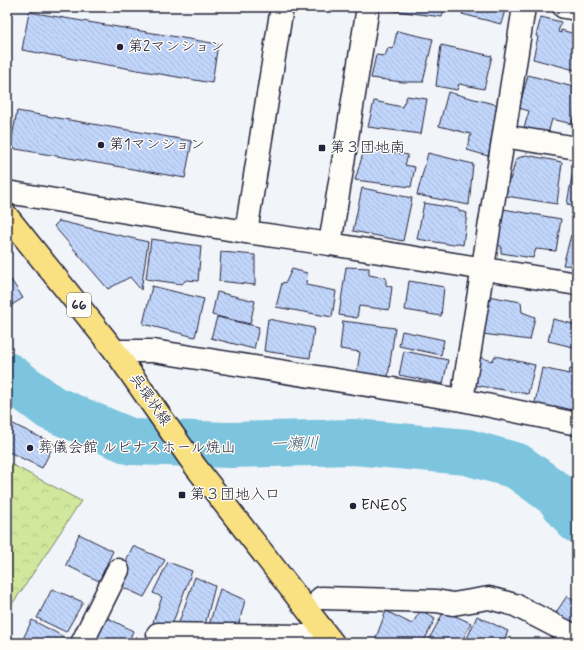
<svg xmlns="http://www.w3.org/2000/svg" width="584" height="650" viewBox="0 0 584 650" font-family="Mynerve,'Klee One',sans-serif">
  <defs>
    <pattern id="forest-crowns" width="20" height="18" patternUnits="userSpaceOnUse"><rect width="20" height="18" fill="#d1e79c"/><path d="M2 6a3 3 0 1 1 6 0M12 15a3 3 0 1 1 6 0" fill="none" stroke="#b3c687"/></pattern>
    <pattern id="building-back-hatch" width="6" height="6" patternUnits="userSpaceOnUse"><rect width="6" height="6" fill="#c1d6fb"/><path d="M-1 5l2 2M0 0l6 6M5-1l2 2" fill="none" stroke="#a6b7d8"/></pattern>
  </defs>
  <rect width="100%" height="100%" fill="#f1f4f8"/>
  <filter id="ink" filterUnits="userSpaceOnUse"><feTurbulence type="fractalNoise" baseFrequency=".025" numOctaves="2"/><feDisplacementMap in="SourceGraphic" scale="8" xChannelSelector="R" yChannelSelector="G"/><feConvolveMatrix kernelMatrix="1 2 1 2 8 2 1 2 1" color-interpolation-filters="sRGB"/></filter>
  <g filter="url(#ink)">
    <path fill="url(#forest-crowns)" stroke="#7a846c" d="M7,462L81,501L22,590L7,611Z"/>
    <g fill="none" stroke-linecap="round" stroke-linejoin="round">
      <path stroke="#7dc4de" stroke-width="46" d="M7,375L51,408L132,442L230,445L354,442L467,452L517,466L557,495L577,520"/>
    </g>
    <g fill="url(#building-back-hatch)" stroke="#22223b">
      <path d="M390,7H444L442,17L389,10Z"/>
      <path d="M464,7H506L501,24L462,14Z"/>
      <path d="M29,12L218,44L212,83L22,50Z"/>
      <path d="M541,17L561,22L558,32L561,33V30L575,34V35L577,36V67H576L575,70L533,59L538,37L536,36Z"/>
      <path d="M397,31L433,39L423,82H402L371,78L376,55L385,56L388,48L393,49Z"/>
      <path d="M441,45L492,56L484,89L459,84L457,90L436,86Z"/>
      <path d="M528,75L577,88V104L572,124L552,119L548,134L524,128L529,111L519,108Z"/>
      <path d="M448,92L501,106L488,156L467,150L471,134L439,126Z"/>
      <path d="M407,96L427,99L421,134L368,127L374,101L402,107Z"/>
      <path d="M17,111L192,141L185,178L10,148Z"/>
      <path d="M365,147L408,155L405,165L415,167L411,187L355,180Z"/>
      <path d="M428,153L473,164L469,205L417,195Z"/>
      <path d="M526,155L562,162L557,204L506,196L509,180H510L516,159Z"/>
      <path d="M574,165H577V206L567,204Z"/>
      <path d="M362,188L412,198L403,241L353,231Z"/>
      <path d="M424,203L459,209V211L467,213L463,245L455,243L454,245L417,239Z"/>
      <path d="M503,209L561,219L556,251L536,249L533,258L501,253V246L496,245Z"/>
      <path d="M59,221L148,242L141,290L130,277L108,289L54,226Z"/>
      <path d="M571,235L577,236V266L563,265Z"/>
      <path d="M151,239L201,246L198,281L186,280L182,284L146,279Z"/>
      <path d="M221,252L255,255V285L219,281Z"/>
      <path d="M346,267L369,268V275L386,278V285L392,287L389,310L359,306L357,318L339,315Z"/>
      <path d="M292,269L307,273L306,285L336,291L332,317L276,307L282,283L286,282Z"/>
      <path d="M7,274L23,298L7,308Z"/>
      <path d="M409,281L444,287L441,316L405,310Z"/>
      <path d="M152,286L204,299L195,337L143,324Z"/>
      <path d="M217,292L255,301L250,324L212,315Z"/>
      <path d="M488,296L521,302L522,312L535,317L530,340L482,334Z"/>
      <path d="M217,317L259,327L254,349L211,338Z"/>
      <path d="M268,319L314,328L310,358L264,351Z"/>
      <path d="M553,319L577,325V348L548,341Z"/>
      <path d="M343,321L395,328L388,377L357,372L360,352L340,349Z"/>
      <path d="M402,331L444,340L441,355L399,346Z"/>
      <path d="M404,351L448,360L443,384L399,375Z"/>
      <path d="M476,356L492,361L495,356L535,365L528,394L474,385Z"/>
      <path d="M542,368L569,374L570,369L577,370V411L556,406L552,413L534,408Z"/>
      <path d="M7,421L54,444L42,468L7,451Z"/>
      <path d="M79,534L113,551L99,581L66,565Z"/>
      <path d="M133,546L165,560L144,597L115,584Z"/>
      <path d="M168,562L192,571L170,630L153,622L162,597L153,593Z"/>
      <path d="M195,577L215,586L204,629L178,625Z"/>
      <path d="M52,589L83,602L66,632L37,618Z"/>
      <path d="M220,589L245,600L238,627L209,625Z"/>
      <path d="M567,596L577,603V632L553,617Z"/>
      <path d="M421,610L435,619L423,643H374L386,611L412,624Z"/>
      <path d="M444,611L471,623L461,643H427Z"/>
      <path d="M104,616L133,631L128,643H91Z"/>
      <path d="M477,616L508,631L503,643H465Z"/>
      <path d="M32,620L64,637L61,643H21Z"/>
    </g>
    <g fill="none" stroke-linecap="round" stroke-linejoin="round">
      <g stroke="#22223b" stroke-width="25">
        <g id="minor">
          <path d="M564,7L577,9"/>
          <path d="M504,136L577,148"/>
          <path d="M7,192L246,232L330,244L368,7"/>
          <path d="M246,232L282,7"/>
          <path d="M330,244L577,284"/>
          <path d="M115,351H153L462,400L577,424"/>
          <path d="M462,400L524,7"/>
          <path d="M321,598L436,601L453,604L489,598L515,605L577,637"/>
          <path d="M158,634L304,636"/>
          <path d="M82,643L118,570"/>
        </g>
      </g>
      <g stroke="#22223b" stroke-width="25">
        <path id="major" d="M7,216L115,351L195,466L333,643"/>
      </g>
      <use href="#minor" stroke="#fdfcf7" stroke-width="22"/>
      <use href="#major" stroke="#f9e181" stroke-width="22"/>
    </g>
  </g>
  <g fill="#22223b" stroke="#fdfcf7" stroke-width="1.5">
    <circle cx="120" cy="47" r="4"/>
    <circle cx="101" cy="145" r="4"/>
    <rect x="318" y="144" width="8" height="8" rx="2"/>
    <circle cx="30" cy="448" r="4"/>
    <rect x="178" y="491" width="8" height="8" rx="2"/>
    <circle cx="353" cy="506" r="4"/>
  </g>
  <g text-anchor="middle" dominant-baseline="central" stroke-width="3" stroke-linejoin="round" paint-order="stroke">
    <rect fill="#fdfcf7" stroke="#646373" stroke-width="1" x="67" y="293" width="24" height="24" rx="3"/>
    <g font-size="14" font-weight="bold" fill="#22223b">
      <text x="79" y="305">66</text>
    </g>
    <g font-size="15" fill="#22223b" stroke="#fdfcf7" text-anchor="start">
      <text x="128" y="47">第2マンション</text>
      <text x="109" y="145">第1マンション</text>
      <text x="330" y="148">第３団地南</text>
      <text x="38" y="448">葬儀会館 ルピナスホール焼山</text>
      <text x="190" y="495">第３団地入口</text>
      <text x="361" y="506">ENEOS</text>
    </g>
    <g font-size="15" fill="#22223b" stroke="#fdfcf7">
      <text transform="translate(150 400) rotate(55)">呉環状線</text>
    </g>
    <g font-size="16" font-style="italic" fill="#425b74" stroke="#fdfcf7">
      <text transform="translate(295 444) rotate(-1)">一瀬川</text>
    </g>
  </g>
  <rect width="584" height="650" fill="none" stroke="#fdfcf7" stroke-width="24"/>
  <rect x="12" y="12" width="560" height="626" fill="none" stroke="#22223b" stroke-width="1.5" filter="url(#ink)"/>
</svg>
